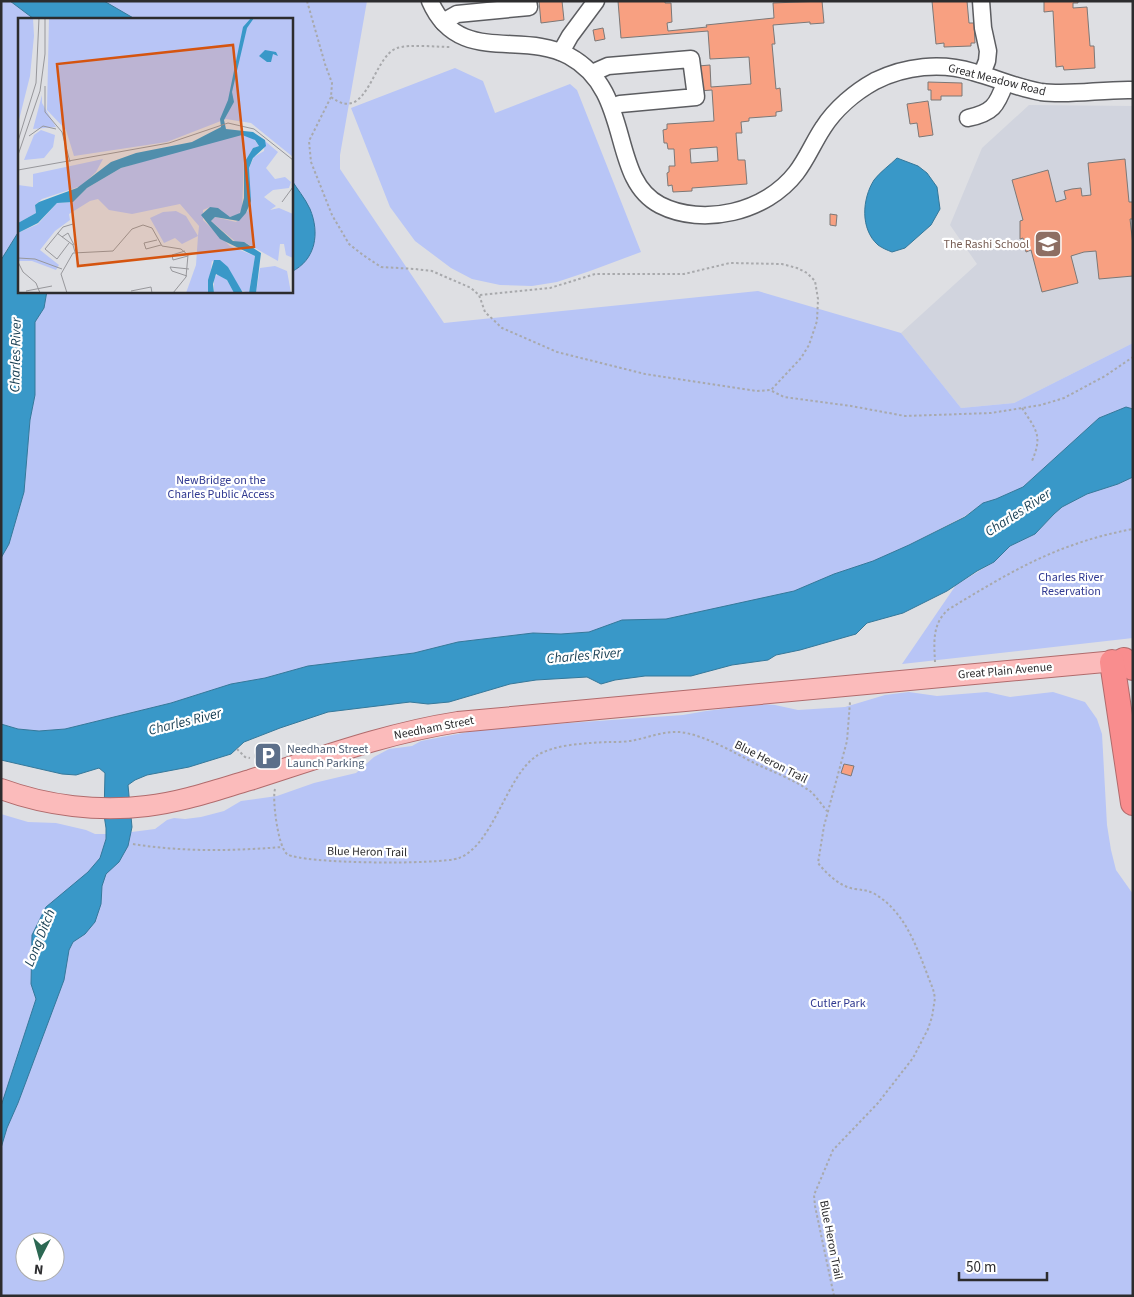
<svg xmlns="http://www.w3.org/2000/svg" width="1134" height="1297" viewBox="0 0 1134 1297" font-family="'Source Sans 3',sans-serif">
  <rect width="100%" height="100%" fill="#dedfe3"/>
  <path fill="#d1d4de" d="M1029,105L1133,106V343L1014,403L961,408L901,333L977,264L950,225L982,148Z"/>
  <g fill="#b8c5f6" fill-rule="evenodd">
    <path d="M1,1H10L34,19H19V231L6,251L1,262Z"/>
    <path d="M104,1H367L340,155V169L444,323L758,291L901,333L961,408L1014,403L1133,343V409L1126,407L1099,418L1023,487L996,499L983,503L965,516L909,545L873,561L834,574L794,591L666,619L622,620L590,632L561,634L533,633L458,642L414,653L308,666L265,678L231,684L171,703L65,729L39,731L18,729L1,724V558L9,544L24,492L30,420L35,395V322L44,308L47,291H291V272C298,269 301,265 306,259C326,234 306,202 291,179V19H135Z"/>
    <path d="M455,68L483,81L495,113L570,84L577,90L641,252L590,271L557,282L532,286L500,285L472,279L451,268L415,241L390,207L351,108Z"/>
    <path d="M1133,477V638L902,664L956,585L994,562L1010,546L1035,534L1054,514L1062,507L1087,494L1118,484Z"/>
    <path d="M909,692L937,696L987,692L1010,697L1053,692L1085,702L1097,719L1102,734L1107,825L1111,850L1116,870L1133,894V1296H1V814L28,822L56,823L86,830L95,834H116L155,829L167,820L174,818L185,819L201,817L224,811L241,801L277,796L314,783L356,773L374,757L389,749L412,746L421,741L484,729L683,715L706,711L762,704L775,705L798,710L845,707L885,695ZM25,1242H55V1272H25Z"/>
  </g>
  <g fill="#3998c8" stroke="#35789a">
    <path d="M10,1H104L135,19H34Z"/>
    <path d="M897,158L918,166L927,173L937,187L940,209L931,225L905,248L892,252C887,250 882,248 878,245C860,229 862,199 874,180C880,172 890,165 897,158Z"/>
    <path d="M291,179C297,189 305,198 310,209C320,233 316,260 291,272Z"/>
    <path d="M19,231V291H47L44,308L35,322V395L30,420L24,492L9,544L1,558V260Z"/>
    <path d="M1126,407L1133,409V477L1118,484L1087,494L1062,507L1054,514L1035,534L1010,546L994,562L977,571L947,591L903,613L867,623L856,634L800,650L776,655L768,660L732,665L691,676H645L615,680L601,684L587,677L536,680L510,684L449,702L428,704L410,702L328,712L280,728L244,742L231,754L189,767L147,775L135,780L128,785L132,827L128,846L119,862L106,874L102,886L101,904L95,922L85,934L73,942L69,950L64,980L18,1103L7,1128L1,1148V1106L36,999L31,984L32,935L46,907L88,872L100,858L106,839V828L104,815L105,773L99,768L76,775L62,774L1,760V724L18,729L39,731L65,729L171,703L231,684L265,678L308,666L414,653L458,642L533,633L561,634L589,632L622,620L666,619L794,591L834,574L873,561L909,545L965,517L983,503L996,499L1023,487L1099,418Z"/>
  </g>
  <g fill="#f8a081" stroke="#7c7877" fill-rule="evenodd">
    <path d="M539,1H562L564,20L541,23Z"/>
    <path d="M618,1H665V3H671L672,22L667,23L668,31L707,27L706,25L774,18L773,3L822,1L824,23L810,24V22L773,25L775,44H772L776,89L780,88L782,111L776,112V116L749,118V121L741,122L742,133H736L738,160H745L747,184L692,188V191L673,192L672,185L668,186L667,173L669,172V166H675L674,149H668L667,143H664L663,130L667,129V124L714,121L712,90L699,91L698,66L710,65L711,87L751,84L749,57L710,59L708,31L621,38ZM717,147L718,161L691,163L690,149Z"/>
    <path d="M932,1H967L969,23H974L975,43H971V46L944,47V43L936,44Z"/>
    <path d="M1044,1H1078V3H1073V8L1087,7L1090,46H1094L1095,68L1064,70L1063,66L1056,67L1053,11L1044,12Z"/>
    <path d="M603,28L605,39L595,41L593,30Z"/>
    <path d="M928,82L962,83V96H941V100H931V90H928Z"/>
    <path d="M928,101L933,135L919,137L917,123L910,124L907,104Z"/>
    <path d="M1125,159L1129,202H1133V219H1130L1133,245V276L1099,279L1096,251L1084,252L1071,256L1078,283L1042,292L1031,250L1026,252L1023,238L1020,239V221L1023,220L1012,180L1048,170L1056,202L1066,199L1064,191L1072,189L1081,188L1082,196L1091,195L1088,163Z"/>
    <path d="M830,214L837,215L836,226L830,225Z"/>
    <path d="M844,764L854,766L851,776L841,773Z"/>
  </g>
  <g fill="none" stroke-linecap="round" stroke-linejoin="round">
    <g stroke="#5c5d61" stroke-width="19">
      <g id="minor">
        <path d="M430,1C458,66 522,30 569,56C634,91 608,178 660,205C703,227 766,212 796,173C807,159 813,143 823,128C835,109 855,92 875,81C905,66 941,62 973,72C996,78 1017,88 1041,92C1071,96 1102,89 1133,90"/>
        <path d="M981,1L983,28L988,51L987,61L982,74"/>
        <path d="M443,22L457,14L529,7L528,1"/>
        <path d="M561,52L570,36L596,1"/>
        <path d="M592,73L608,66L691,59L696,97L620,104L612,107"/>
        <path d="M968,118C992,113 997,106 1005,83"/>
        <path d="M264,756L270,773"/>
      </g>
    </g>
    <g stroke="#b16b6c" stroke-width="22">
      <path id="major" d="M1,789C47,806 99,812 147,806C182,802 216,790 250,780C319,758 387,733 458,722L1126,660"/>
    </g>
    <g stroke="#b16b6c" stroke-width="26">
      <g id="highway">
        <path d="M1124,660L1133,668"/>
        <path d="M1112,662L1133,803"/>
      </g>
    </g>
    <g stroke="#a8a9ac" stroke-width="2" stroke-dasharray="2.5 2.5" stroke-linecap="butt">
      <path d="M307,1L325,64L332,83L331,97L309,141L311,162L332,215L349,244L363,255L381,267L415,269L432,271L471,288L479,295L485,312L502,328L557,352L645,374L757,391L771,390L801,358L809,345L817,321L818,299L815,281L807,273L797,268L782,264L730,263L684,274H595L550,288L479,295"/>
      <path d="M331,97C368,125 372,57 397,48C409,44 437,47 451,47"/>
      <path d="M772,391L784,397L851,406L905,416L991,413L1041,405L1064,398L1105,376L1133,357"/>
      <path d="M1022,408C1036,430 1043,435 1032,461"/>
      <path d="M935,662C934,642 932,623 949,609C989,585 1029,560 1073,545C1092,538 1112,533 1133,529"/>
      <path d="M237,749L245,757L250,758"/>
      <path d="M275,789C272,799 278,847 287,854C301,864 441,865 459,858C493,845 506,778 535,757C552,744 588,743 609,742C617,742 627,742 635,740C650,737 664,731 679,732C703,734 735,753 756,764C774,772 794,780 810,791C816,796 822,805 827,811"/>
      <path d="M133,844C182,852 233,851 282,847"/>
      <path d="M834,1296L815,1206L814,1195L833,1150L878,1103L913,1058L928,1029L932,1017L935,998L933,989C919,955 908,912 873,893C867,890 862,890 855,889C840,887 827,874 818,863L824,826L847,741L850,702"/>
    </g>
    <use href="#minor" stroke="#fff" stroke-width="16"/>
    <use href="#major" stroke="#fbbbbb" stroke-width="20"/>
    <use href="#highway" stroke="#f98d8e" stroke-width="24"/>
  </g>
  <defs>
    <g id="school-square" transform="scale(1.4375)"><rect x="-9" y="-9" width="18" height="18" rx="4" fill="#8d6e63" stroke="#fff"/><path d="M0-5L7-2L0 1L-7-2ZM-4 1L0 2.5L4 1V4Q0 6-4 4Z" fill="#fff"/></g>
    <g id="parking-square" transform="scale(1.4375)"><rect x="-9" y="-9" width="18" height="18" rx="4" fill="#5c6f8a" stroke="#fff"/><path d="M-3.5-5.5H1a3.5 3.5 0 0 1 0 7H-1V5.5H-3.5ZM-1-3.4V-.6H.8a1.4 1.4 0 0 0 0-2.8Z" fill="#fff"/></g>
  </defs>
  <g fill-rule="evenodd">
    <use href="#school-square" x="1048" y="244"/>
    <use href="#parking-square" x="268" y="756"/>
  </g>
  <g text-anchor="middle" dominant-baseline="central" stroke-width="4.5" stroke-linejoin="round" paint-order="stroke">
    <g font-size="12" fill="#2c2c2e" stroke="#fff">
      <text transform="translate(997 80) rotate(14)">Great Meadow Road</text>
      <text transform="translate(1005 671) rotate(-5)">Great Plain Avenue</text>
      <text transform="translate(434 728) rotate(-11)">Needham Street</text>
      <text transform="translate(771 762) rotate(27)">Blue Heron Trail</text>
      <text transform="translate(367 852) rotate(1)">Blue Heron Trail</text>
      <text transform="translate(831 1240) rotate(79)">Blue Heron Trail</text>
    </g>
    <g font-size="12" fill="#785e54" stroke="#fff" text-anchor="end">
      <text x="1029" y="244">The Rashi School</text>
    </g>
    <g font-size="12" fill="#303991" stroke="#fff">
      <text x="221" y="480">NewBridge on the<tspan x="221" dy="14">Charles Public Access</tspan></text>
      <text x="1071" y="577">Charles River<tspan x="1071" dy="14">Reservation</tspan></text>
      <text x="838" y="1003">Cutler Park</text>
    </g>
    <g font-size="12" fill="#4e5e75" stroke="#fff" text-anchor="start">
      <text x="287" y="749">Needham Street<tspan x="287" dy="14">Launch Parking</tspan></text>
    </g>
    <g font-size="14" font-style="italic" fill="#173e53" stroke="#fff">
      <text transform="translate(16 355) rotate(-89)">Charles River</text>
      <text transform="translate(1018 513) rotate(-33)">Charles River</text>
      <text transform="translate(584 656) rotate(-5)">Charles River</text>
      <text transform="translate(185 722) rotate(-14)">Charles River</text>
      <text transform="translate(40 938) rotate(-68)">Long Ditch</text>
    </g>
  </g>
  <g transform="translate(18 18)">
    <rect width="275" height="275" fill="#dedfe3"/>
    <path d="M0,0H15L16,18L12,58L0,106ZM31,0H275V139L233,105L208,101L149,124L56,138L48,112L29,92ZM24,77V85L38,109L15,111ZM23,112L37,117L35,129L26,140L6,142L16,117ZM218,116L235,120L241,128L235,130L226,145L224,190L221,196L212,199L192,189L185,192V202L212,228L237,238L231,275L222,272L210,249L194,243L190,275H168L178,247L180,218L164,226L157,220L146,225L132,200L145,194L158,193L168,198L180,218L181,208L162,186L114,196L91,192L80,181L72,183L51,196L52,202L37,213L22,232L41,247L38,252L14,243H0V215L20,206L39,185L55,184L69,170L103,150ZM247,123L260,134L248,150L257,161L267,159L273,164L271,170L255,172L246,179L258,188L252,192L261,190L275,196V240L268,237L266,226H262L260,243L228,225H219L193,203L197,199L218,204L230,193L232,187L231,150L236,139L246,133ZM85,141L78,154L63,168L24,181L17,187L18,195L0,205V167L15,169V156ZM257,248L269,253L273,275H238L242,250ZM200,256L209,262L216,275H196V260Z" fill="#b8c5f6"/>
    <path d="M233,0H236L229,10L214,74L216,84L206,102L208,111L235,114L247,122L248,128L235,140L231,150L233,183L228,195L221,203L197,199L193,203L215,223L226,224L243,235L238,275H231L237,238L202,221L183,197L192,189L200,190L212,199L222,195L226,180V145L235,130L241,128L237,122L224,117L103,150L69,170L55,184L39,185L20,205L0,215V205L18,195L17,187L21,184L59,170L93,144L118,135L174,124L203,109L202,101L210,82L225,9ZM247,32L258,34L260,38L255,36L253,44H249L241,38ZM196,242H202L210,249L225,275H216L209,262L198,256L195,266L196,275H190V262Z" fill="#3998c8"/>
    <path fill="none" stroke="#97979b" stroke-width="1" d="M27,68V94L44,114L52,144M11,118L25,108L38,111M0,123L18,65L21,0M0,137L22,73L27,36V0M0,152L151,125L210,105L236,111L275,142M264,184L275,169M39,215L55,227L57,234M44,219L50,215L56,227M139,222L126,225L128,231L143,227M51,225L39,241L27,231L45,209L55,206M167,233L154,237L155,242L170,238M0,240L17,241L44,251M0,244L5,254L18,265L22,275M169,258L154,253L152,249L171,251M8,273L34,268M113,273L133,269L134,275M49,275L43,256L55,235L95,233L114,211L125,207L134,210L144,228L163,231L170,237L168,259L155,275"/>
    <path fill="#d5540f" fill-opacity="0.15" stroke="#d5540f" stroke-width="2.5" d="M215,27L236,229L60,248L39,46Z"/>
    <rect width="275" height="275" fill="none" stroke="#2c2c2e" stroke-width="2.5"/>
  </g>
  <rect width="1134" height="1297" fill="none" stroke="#2c2c2e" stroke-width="5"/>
  <g transform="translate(40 1257) rotate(186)"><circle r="24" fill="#ffffff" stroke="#ababab"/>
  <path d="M0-4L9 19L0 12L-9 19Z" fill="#2c6853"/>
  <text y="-8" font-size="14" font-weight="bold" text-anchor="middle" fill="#2c2c2e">N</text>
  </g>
  <path d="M959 1272v8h88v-8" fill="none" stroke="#2c2c2e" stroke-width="2.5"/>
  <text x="966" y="1272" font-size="15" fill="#2c2c2e" stroke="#ffffff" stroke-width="4" paint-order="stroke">50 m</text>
</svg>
